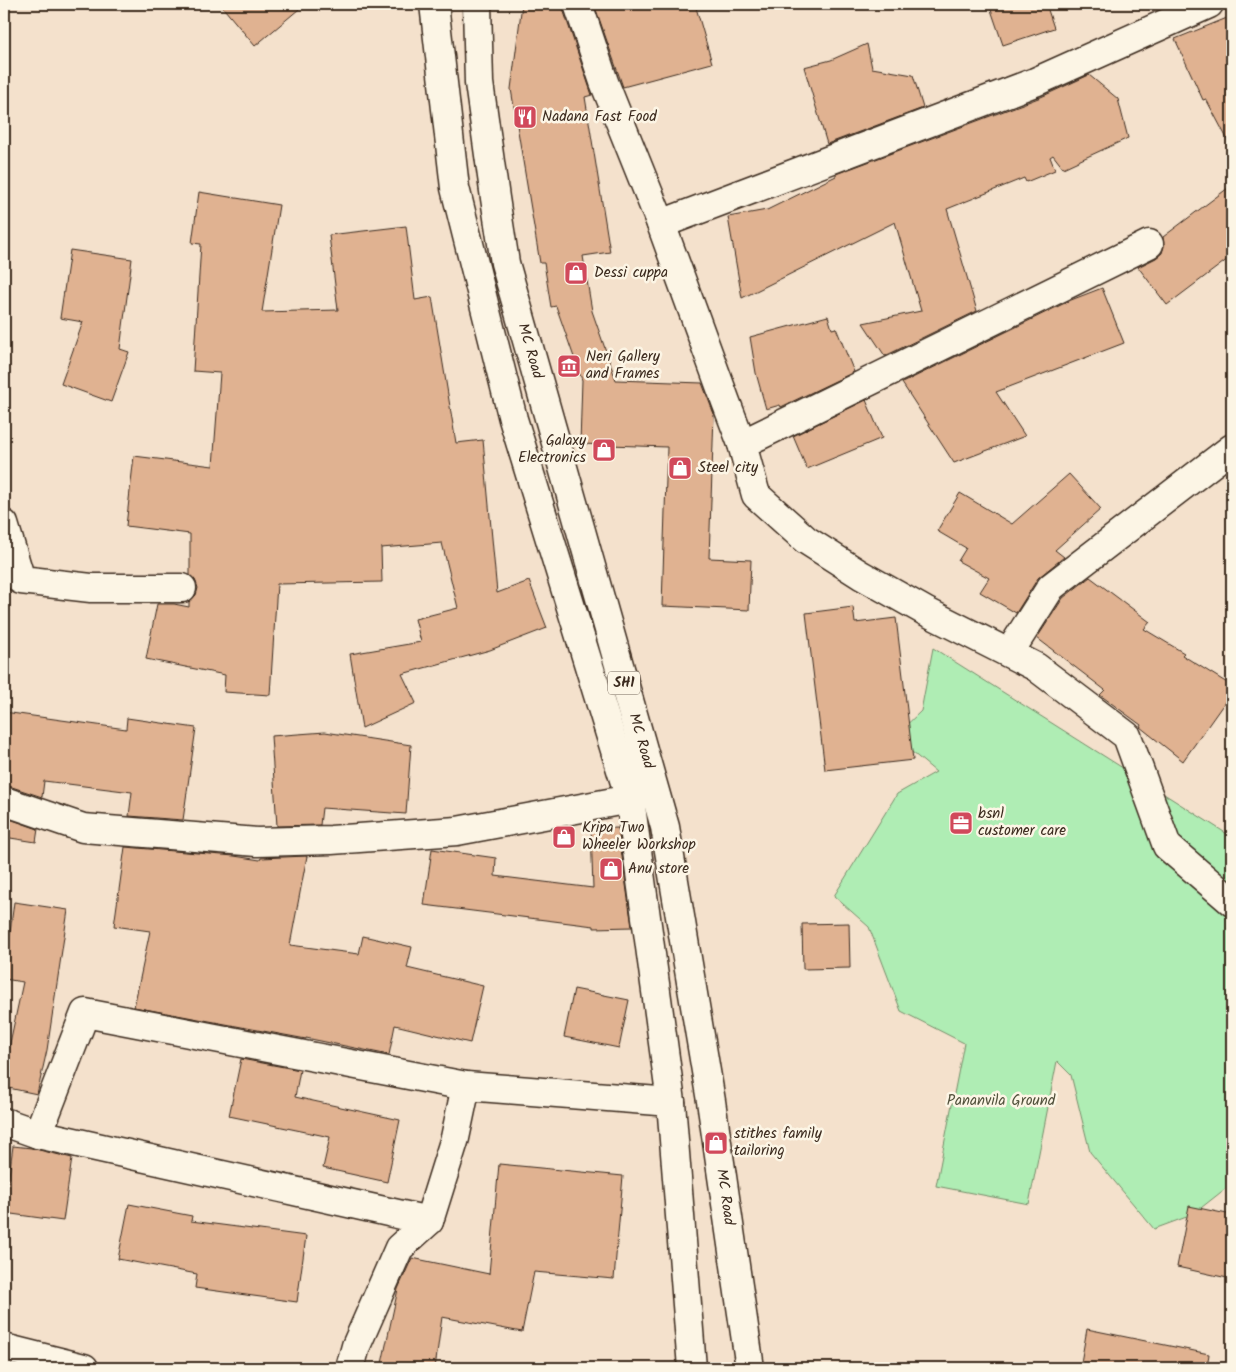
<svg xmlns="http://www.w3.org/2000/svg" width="1236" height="1372" viewBox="0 0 1236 1372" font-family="Kalam,sans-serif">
  <rect width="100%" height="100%" fill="#f4e1cc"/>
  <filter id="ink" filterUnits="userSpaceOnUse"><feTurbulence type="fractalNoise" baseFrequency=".02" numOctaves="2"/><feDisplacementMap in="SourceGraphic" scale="10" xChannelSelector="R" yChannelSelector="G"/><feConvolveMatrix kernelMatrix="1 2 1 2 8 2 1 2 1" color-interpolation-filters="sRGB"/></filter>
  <g filter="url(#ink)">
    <path fill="#afedb4" stroke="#758c69" d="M933,648L1232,837V1186L1230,1185L1192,1215L1154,1229L1090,1152L1071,1075L1057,1061L1029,1204L936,1186L964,1043L901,1011L869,927L834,896L897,794L936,772L894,737L921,711Z"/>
    <g fill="#e0b291" stroke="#3b2a1e">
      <path d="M220,4H305L255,46Z"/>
      <path d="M522,4H563V9L592,95L585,97L610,252L583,256L592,311L616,380L702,383L714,414L709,558L751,560L749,610L662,606L667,447L580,444L582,380L556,306L551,307L544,263H540L511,89Z"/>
      <path d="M594,4H695L712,63L623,87Z"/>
      <path d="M989,4H1046L1054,28L1003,45Z"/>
      <path d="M1232,16V148L1206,99L1203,100L1175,39Z"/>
      <path d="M867,44L872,68L913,75L923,108L827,144L804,67L831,60Z"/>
      <path d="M1089,75L1118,99L1128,138L1063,168L1053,155L1050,157L1055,170L1026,182L1024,178L947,209L977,311L885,356L863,323L921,311L895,222L742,298L728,217L767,210L836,176V174L1041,97Z"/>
      <path d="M1232,185V256L1167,305L1138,267L1156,258L1162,253L1164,246L1163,237Z"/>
      <path d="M199,192L279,205L262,312L338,310L329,235L406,226L415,300L432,297L456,443L483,440L497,593L529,581L547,628L490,650L402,674L416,703L362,728L350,654L421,642L415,619L458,608L442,543L381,548L382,582L277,584L270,695L224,692L225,675L146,659L157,604H174L189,607V602L196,595L198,588L195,580L190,575V534L126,526L134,456L213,466L220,373L193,371L201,244L192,243Z"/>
      <path d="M70,250L132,259L120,349L129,352L111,402L61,384L83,322L60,318Z"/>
      <path d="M1102,288L1124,343L996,392L1025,436L954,463L902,383L1071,300Z"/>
      <path d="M828,316L832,329L836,328L854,372L781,407L780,405L766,409L756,373L750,337Z"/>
      <path d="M866,400L882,438L807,469L793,436Z"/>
      <path d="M1069,474L1101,509L1055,550L1064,557L1038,578L1016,613L980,592L989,578L958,561L966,548L937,531L960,493L1012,524Z"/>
      <path d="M1090,577L1150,622L1144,629L1184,653L1182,655L1232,686V692L1183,761L1140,727L1141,725L1100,695L1105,690L1037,638L1063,598Z"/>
      <path d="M853,607L855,623L896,618L913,760L825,770L806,613Z"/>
      <path d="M4,712L126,729L127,718L196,728L183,820L129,816L132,792L44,781L42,797L9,786H4Z"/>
      <path d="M325,732L411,745L406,814L322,808L320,825L277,826L271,736Z"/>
      <path d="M4,817L38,829L36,842L4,837Z"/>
      <path d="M618,828L632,927L594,928V926L424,905L432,849L496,858L495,876L593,888L591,829Z"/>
      <path d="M125,847L234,856L260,860L261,858L307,856L290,945L359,954L363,936L412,947L407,968L483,986L470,1043L395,1025L389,1055L306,1038V1039L134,1007L150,931L114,926Z"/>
      <path d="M14,902L68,910L47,1050L37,1094L4,1087V1071L23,982L4,979Z"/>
      <path d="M849,923L850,968L803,969L802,924Z"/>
      <path d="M574,989L629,1000L619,1048L564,1037Z"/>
      <path d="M241,1059L300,1070L295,1097L400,1120L387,1182L323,1168L330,1137L229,1116Z"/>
      <path d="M13,1146L31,1148L72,1158L63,1221L4,1213Z"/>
      <path d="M499,1164L623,1176L614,1279L534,1272L522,1332L442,1317L435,1368H381L398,1289L412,1258L489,1274Z"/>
      <path d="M129,1204L192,1216L191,1221L306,1236L297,1302L195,1288L197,1274L118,1259Z"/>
      <path d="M1189,1206L1232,1215V1279L1177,1267Z"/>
      <path d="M1087,1329L1209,1354L1207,1368H1080Z"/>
    </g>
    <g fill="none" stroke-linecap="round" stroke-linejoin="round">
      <g stroke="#3b2a1e" stroke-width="31">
        <g id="minor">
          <path d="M578,4L604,82L661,224L726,402L742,444L756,495L806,540L861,575L925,611L1036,667L1127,736L1167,846L1232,902"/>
          <path d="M661,224L1035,82L1209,4"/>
          <path d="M742,444L1149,244"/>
          <path d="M4,524L21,580L91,588H182"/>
          <path d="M1009,653L1051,587L1232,448"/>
          <path d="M4,801L83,828L257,842L331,840L457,831L630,799"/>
          <path d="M4,1122L38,1134L85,1013L466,1086L671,1102"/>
          <path d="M38,1134L429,1221"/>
          <path d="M4,1348L84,1368"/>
          <path d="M350,1368L356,1346L399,1248L429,1221L455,1138L466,1086"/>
        </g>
      </g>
      <g stroke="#3b2a1e" stroke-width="31">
        <g id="primary">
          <path d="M434,4L455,188L513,419L630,799L671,1102L692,1368"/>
          <path d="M477,4L479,83L495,198L505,263L665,827L711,1101L750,1368"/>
        </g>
      </g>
      <use href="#minor" stroke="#fcf5e5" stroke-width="28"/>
      <use href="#primary" stroke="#fcf5e5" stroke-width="28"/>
    </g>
  </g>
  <defs>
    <g id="restaurant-square" transform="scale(1.25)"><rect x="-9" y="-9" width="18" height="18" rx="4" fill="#d1495b" stroke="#fcf5e5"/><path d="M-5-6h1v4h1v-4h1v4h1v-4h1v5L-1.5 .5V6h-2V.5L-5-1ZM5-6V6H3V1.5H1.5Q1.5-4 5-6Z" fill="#fff"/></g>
    <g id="shop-square" transform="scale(1.25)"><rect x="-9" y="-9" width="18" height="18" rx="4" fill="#d1495b" stroke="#fcf5e5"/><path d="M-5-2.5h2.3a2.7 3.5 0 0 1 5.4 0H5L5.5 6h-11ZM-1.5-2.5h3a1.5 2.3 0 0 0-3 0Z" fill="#fff"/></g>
    <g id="museum-square" transform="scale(1.25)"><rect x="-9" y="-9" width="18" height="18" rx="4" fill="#d1495b" stroke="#fcf5e5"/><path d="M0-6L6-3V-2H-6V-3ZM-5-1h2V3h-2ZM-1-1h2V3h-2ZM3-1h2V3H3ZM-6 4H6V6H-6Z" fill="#fff"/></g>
    <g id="office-square" transform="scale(1.25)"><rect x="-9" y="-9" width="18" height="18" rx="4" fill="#d1495b" stroke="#fcf5e5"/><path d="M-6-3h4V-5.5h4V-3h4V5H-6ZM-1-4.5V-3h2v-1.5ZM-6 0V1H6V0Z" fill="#fff"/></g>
  </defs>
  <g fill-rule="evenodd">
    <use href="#restaurant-square" x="525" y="117"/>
    <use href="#shop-square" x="576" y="273"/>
    <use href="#museum-square" x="569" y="366"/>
    <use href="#shop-square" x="604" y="450"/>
    <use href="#shop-square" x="680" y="468"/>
    <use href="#office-square" x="961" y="823"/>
    <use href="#shop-square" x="564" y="837"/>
    <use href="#shop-square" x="611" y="869"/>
    <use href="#shop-square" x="716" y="1143"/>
  </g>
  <g text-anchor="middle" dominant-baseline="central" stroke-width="5" stroke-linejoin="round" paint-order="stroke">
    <rect fill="#fcf5e5" stroke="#75675a" stroke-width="1" x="608" y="671.5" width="32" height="23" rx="4"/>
    <g font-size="14" font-weight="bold" fill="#3b2a1e">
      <text x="624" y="683">SH1</text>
    </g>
    <g font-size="15" fill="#3b2a1e" stroke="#fcf5e5" text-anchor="start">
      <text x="542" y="117">Nadana Fast Food</text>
      <text x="594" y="273">Dessi cuppa</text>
      <text x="586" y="357">Neri Gallery<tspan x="586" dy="17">and Frames</tspan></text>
      <text x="586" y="441" text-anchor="end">Galaxy<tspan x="586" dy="17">Electronics</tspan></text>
      <text x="698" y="468">Steel city</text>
      <text x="978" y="814">bsnl<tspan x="978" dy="17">customer care</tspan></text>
      <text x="582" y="828">Kripa Two<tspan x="582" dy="17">Wheeler Workshop</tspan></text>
      <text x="628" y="869">Anu store</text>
      <text x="734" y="1134">stithes family<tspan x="734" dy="17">tailoring</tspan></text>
    </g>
    <g font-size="15" fill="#3b2a1e" stroke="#fcf5e5">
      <text transform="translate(530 351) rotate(74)">MC Road</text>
      <text transform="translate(641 741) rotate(74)">MC Road</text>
      <text transform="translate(725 1197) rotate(82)">MC Road</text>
    </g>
    <g font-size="15" fill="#52513c" stroke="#fcf5e5">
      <text x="1001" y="1101">Pananvila Ground</text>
    </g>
  </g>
  <rect width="1236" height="1372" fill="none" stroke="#fcf5e5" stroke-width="20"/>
  <rect x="10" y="10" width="1216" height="1352" fill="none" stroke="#3b2a1e" stroke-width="2" filter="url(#ink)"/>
</svg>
